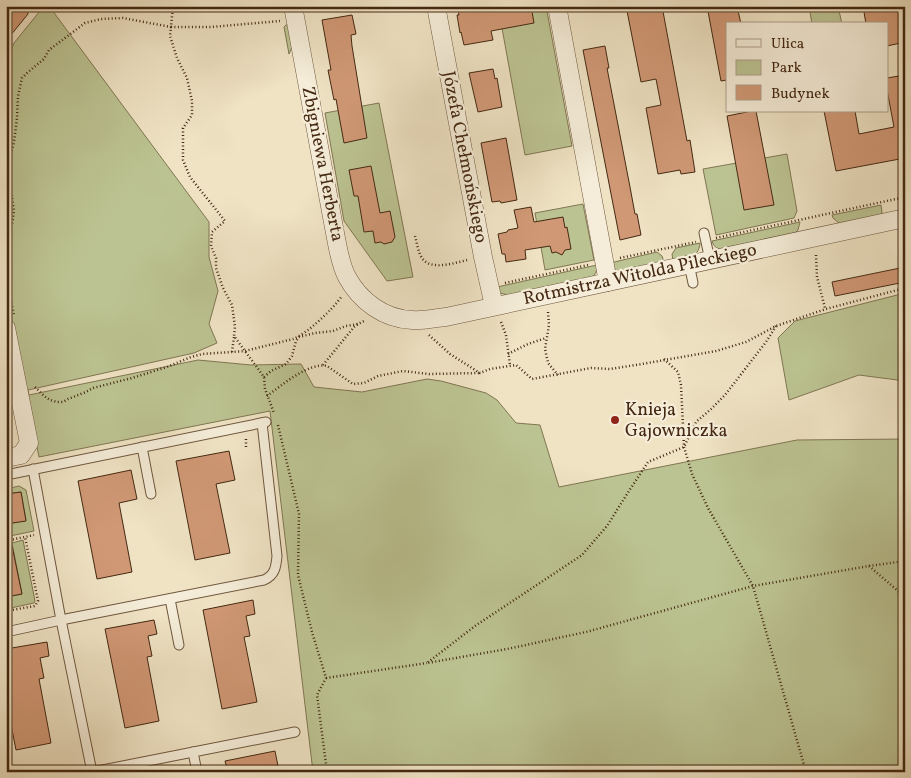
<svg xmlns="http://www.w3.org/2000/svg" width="911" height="778" viewBox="0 0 911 778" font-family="Vollkorn,serif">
  <rect width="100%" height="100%" fill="#efe3c4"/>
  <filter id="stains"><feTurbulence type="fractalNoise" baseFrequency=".004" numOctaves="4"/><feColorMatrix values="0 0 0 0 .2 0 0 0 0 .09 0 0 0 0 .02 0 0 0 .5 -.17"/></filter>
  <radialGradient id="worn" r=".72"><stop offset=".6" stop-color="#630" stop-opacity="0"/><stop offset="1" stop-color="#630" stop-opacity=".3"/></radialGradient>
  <g fill="#bcc392" stroke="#807652">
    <path d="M44,6H49L209,222V257L218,291L209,324L217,343L194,353L28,390L29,395L198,360L251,365L301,364L314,387L362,392L427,379L441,381L486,393L497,400L516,423L540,425L559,487L797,440L905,439V772H313L270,411L39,457L6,291V62L14,43Z"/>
    <path d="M498,6H546L572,146L525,155Z"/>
    <path d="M809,6H838L842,24H812Z"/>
    <path d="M289,24L293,45L289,54L284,27L286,25Z"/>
    <path d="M379,103L413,277L387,281L344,221L325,113Z"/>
    <path d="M787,154L797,211L794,218L716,235L703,169Z"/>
    <path d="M583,204L594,260L545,270L535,213Z"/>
    <path d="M881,205L882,212L881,215L840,224L833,218L832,215Z"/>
    <path d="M800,222L798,230L795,233L719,249C715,247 713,245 712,241Z"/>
    <path d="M700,243C699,259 685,258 673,260L672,254L676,248Z"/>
    <path d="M657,252L662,256L664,262L621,271L615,270L610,263Z"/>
    <path d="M597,265C597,271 596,275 590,278L508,295L500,293L497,287Z"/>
    <path d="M905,293V381L859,375L789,400L778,338L795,321Z"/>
    <path d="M19,486L26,490L34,531L10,536L8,524L26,520L21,492L6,494V489Z"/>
    <path d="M23,540L35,601L34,603L6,609V597L22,594L12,543Z"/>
  </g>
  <g fill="#d09875" stroke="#442812">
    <path d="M6,6H27L28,14L6,41Z"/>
    <path d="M457,6H531L534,23L491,31L493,40L464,45L461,32L460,33L457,15H459Z"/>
    <path d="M626,6H641V10L662,6L687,141L690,140L695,172L681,174L680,170L658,174L646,108L661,105L656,79L641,82Z"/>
    <path d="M707,6H737L741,24H727V80L721,81Z"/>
    <path d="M863,6H902L905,20V42L887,46V24H866Z"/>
    <path d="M352,15L356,34L351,35L352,46L367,138L344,143L336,99L334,100L328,70H331L322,20Z"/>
    <path d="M605,46L609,68H607L630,187L635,214H637L641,235L620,240L583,50Z"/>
    <path d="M493,69L495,79L497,78L502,107L478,112L469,73Z"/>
    <path d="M905,75V158L836,171L824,111H855L859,134L894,127L887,90V78Z"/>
    <path d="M752,111H756L774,205L744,210L727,116Z"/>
    <path d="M506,138L517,200L501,203L500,201L492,202L481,143Z"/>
    <path d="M371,166L380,213L390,211L395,237L392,242L384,244L381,242L375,243L373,231L364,232L358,196H354L349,170Z"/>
    <path d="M531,207L534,222L563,217L565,228L567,227L571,249L565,250L562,255L556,252L552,253L550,246L525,250L526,259L506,262L505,254H502L498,234L507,232L508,230L518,228L514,210Z"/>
    <path d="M905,267V282L835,296L832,282Z"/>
    <path d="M229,451L235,480L216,484L230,553L195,560L176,461Z"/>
    <path d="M131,470L137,499L119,503L132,572L97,579L78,481Z"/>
    <path d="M21,492L26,521L6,524V494Z"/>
    <path d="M12,546L22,594L6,597V547Z"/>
    <path d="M253,600L255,614L246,616L250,636L244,637L257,702L222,709L203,610Z"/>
    <path d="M154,620L157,634L148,636L152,656L147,657L159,721L125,728L105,629Z"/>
    <path d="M47,642L49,656L40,658L44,678L39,679L51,743L16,750L6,699V649Z"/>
    <path d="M275,751L278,766L269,767L270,772H228L225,761Z"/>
  </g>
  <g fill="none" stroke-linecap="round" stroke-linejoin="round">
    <g stroke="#6f573e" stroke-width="11">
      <g id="lane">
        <path d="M704,233L710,260"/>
        <path d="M689,264L693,283"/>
        <path d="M142,447L151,494"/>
        <path d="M6,475L266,422"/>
        <path d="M170,599L179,645"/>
        <path d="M6,632L61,620L33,469"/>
        <path d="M193,752L197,772"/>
        <path d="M91,772H92L61,620L264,580C275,575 276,567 277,556L262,423"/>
        <path d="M92,772L295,732"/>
      </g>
    </g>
    <g stroke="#6f573e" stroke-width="19">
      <g id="street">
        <path d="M293,6L335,233C338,248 340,264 347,277C360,301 384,319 412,320C423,321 435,318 446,317L905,218"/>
        <path d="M436,6L483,257L494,306"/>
        <path d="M557,6L608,282"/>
        <path d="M6,328L29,443L21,455L6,458"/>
      </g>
    </g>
    <g stroke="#442812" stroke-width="2.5" stroke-dasharray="1 2.5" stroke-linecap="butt">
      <path d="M173,6L171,27H211L280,21"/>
      <path d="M6,232L12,224L13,218L14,211L8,169L10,158L14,142L17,118L18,96L22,78L28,72L44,59L49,50L85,23L101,19L123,18L171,27L170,36L177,58L187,78L192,101V115L183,128V160L190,177L225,221L212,232L211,246L216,258V268L223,288L232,305L235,327L234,336L264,377L265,389L274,413"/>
      <path d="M415,236C417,243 418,252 422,258C430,271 455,263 467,260"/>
      <path d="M716,238L905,197"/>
      <path d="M816,255L817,277L825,308"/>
      <path d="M620,258L696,242"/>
      <path d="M6,279L14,315"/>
      <path d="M505,283L588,265"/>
      <path d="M548,312L549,325L545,349L548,363L558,375"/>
      <path d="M501,322L506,335L510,365"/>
      <path d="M776,326L766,342L725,395L711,409L696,422L684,447L648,462L627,494L607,526L582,555L475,626L427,663L507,649L586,632L753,586L869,566L905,597"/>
      <path d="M429,335L450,354L480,373L490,369L516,365L532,379L591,368L610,369L642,364L716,351L746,342L776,326L826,309L905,288"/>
      <path d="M232,352L234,337"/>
      <path d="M508,354L528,344L546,338"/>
      <path d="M664,359L678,372L681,385L684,447L692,474L708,508L753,586L806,772"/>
      <path d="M323,365L354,327L358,324L364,321"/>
      <path d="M264,377L271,371L286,364L292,356L296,341L299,337L315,333L333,331L346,326L358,324"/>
      <path d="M35,387L44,396L50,400L57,402H63L68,399L86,392L93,388L132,378L167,367L191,357L202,354L245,351L293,339C307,334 333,309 342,296"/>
      <path d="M267,396C282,385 309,362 327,366L353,384L364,383L378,376L403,371L429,374L479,373"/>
      <path d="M278,425L299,514L298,575L312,632L326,678L317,695L327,772"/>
      <path d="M246,439V447"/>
      <path d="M6,541L34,535"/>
      <path d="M869,566L905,561"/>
      <path d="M6,611L35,606L38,601L25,537"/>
      <path d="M326,678L427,663"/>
    </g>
    <use href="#lane" stroke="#f5edd9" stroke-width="9"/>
    <use href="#street" stroke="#f5edd9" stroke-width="18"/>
  </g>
  <circle fill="#8f2418" stroke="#f5edd9" stroke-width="2" cx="615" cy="420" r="5"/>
  <g text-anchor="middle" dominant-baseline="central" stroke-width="4.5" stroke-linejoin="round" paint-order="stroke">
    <g font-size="18" fill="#442812" stroke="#f5edd9">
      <text transform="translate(464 157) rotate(79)">Józefa Chełmońskiego</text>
      <text transform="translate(322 164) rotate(79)">Zbigniewa Herberta</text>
      <text transform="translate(640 275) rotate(-12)">Rotmistrza Witolda Pileckiego</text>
    </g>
    <g font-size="18" fill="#442812" stroke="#f5edd9" text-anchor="start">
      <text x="625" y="410">Knieja<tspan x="625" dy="21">Gajowniczka</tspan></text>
    </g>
  </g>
  <rect width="911" height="778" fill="none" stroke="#efe3c4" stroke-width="25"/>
  <rect x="8" y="8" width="896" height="763" fill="none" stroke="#442812" stroke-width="2.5"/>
  <rect x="12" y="12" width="886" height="753" fill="none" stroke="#442812"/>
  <rect x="726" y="22" width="162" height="90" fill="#f5edd9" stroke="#ae9e89"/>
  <rect x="736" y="39" width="25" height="8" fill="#f5edd9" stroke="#ae9e89"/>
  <text x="771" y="48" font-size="15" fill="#442812">Ulica</text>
  <rect x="736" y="60" width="25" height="15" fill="#bcc392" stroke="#ae9e89"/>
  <text x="771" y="72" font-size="15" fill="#442812">Park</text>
  <rect x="736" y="85" width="25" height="15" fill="#d09875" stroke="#ae9e89"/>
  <text x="771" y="98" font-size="15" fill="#442812">Budynek</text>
  <rect width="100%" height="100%" filter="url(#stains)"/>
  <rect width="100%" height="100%" fill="url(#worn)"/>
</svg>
